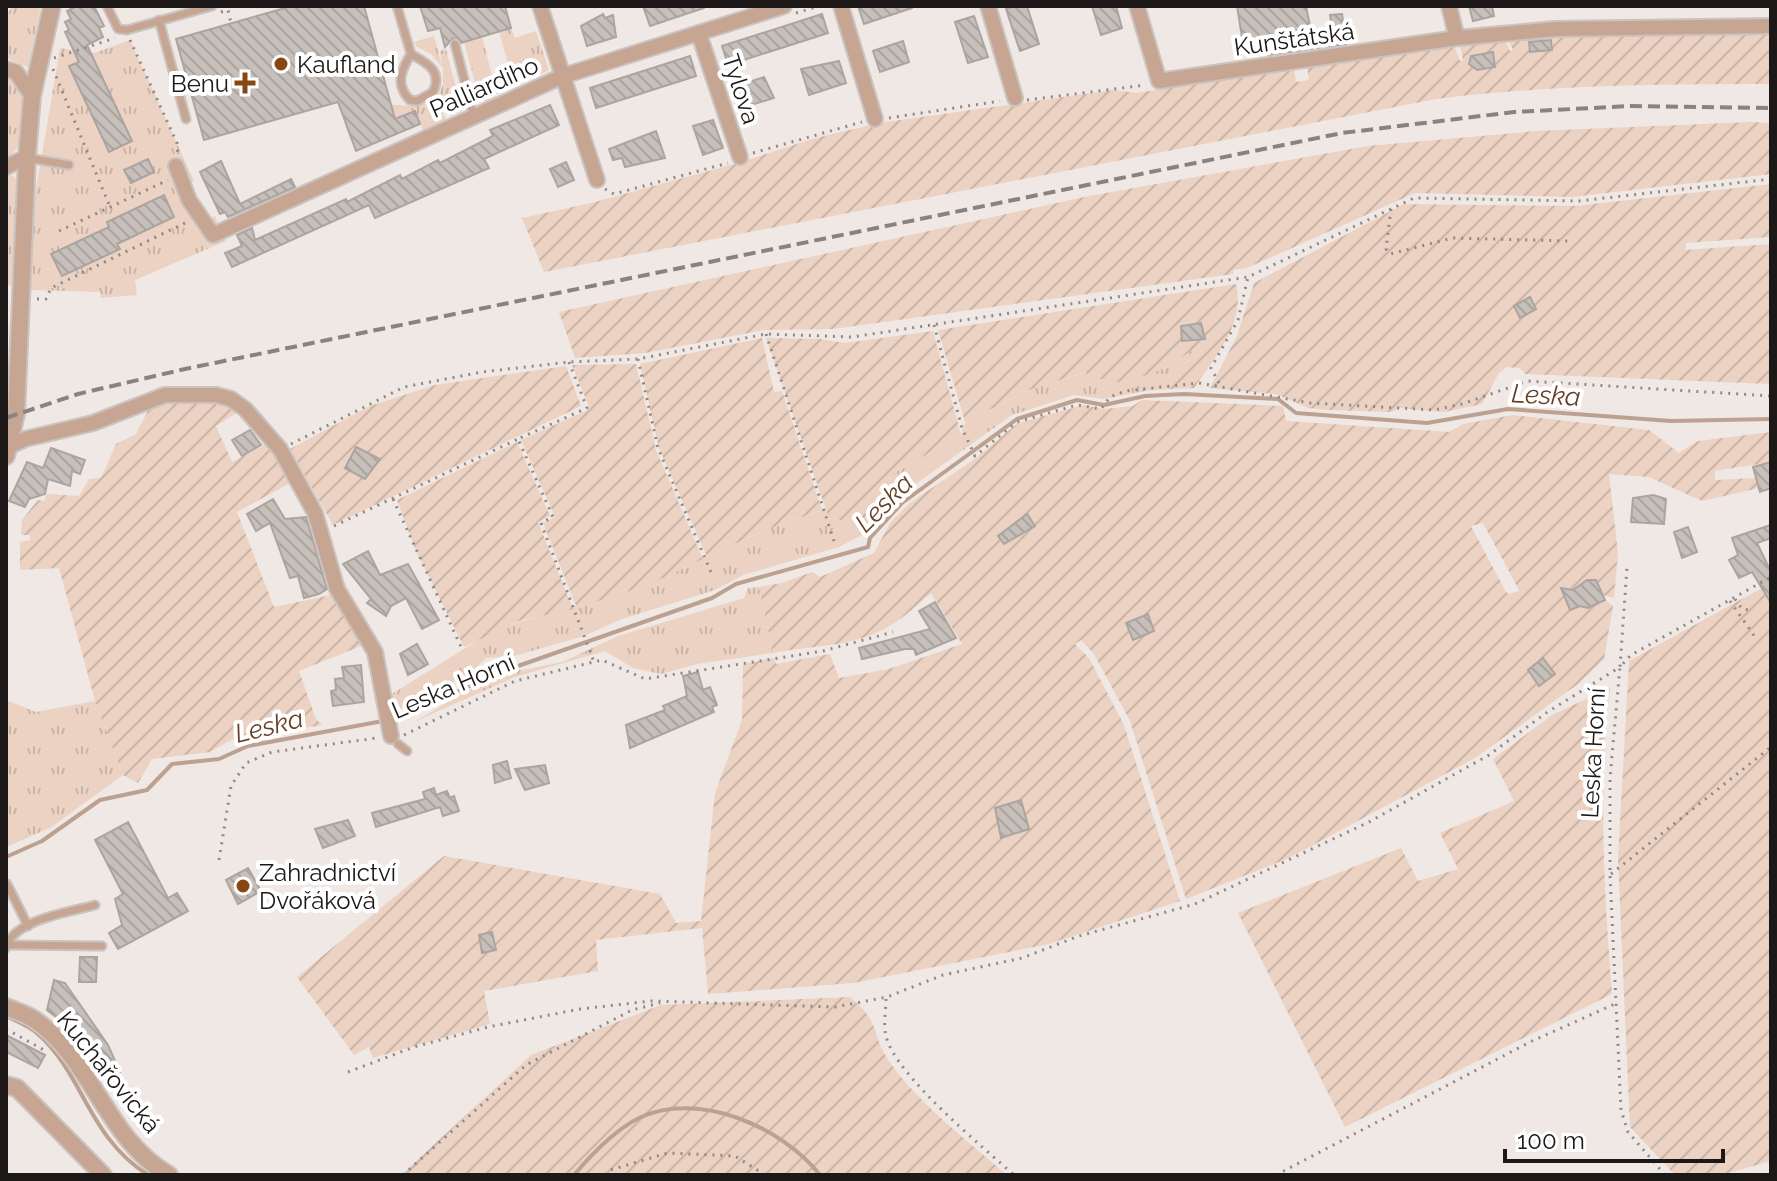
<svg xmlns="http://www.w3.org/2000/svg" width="1777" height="1181" viewBox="0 0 1777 1181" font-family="Raleway,sans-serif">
  <defs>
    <pattern id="grass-tufts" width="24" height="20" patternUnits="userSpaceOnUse" patternTransform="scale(2)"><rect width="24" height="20" fill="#ecd2c2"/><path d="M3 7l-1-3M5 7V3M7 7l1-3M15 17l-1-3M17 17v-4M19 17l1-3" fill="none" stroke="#cab4a6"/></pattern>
    <pattern id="garden-furrows" width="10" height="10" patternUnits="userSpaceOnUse" patternTransform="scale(2)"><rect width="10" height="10" fill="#ecd2c2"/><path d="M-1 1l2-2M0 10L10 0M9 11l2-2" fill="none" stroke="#cab4a6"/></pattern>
    <pattern id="building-back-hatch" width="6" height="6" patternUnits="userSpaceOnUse" patternTransform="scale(2)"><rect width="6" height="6" fill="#c6bfba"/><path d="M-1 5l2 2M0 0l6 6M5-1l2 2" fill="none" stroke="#aaa39f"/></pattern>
  </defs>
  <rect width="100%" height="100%" fill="#f0e8e4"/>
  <g fill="url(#grass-tufts)">
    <path d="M13,6H41L28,67L6,58V15Z"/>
    <path d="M511,28L515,38L536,31L549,70L515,86L499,32Z"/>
    <path d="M434,36L442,66L440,51L446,49L462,111L451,116L438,95L443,85V67H442L431,54L417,47L414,42Z"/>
    <path d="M482,37L496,91L495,97L486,102L479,97L464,42Z"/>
    <path d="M130,40L194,181L189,184L206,220L215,216L226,241L135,280L137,295L101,298L100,292L30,290L33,207L60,48L94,53Z"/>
    <path d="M6,74L25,93L20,144L6,161Z"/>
    <path d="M434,99L446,119L423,130L414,111L350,138L345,124L381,114L385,104L414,106Z"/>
    <path d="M6,174L15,177L19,186L15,286L6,285Z"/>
    <path d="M1199,346L1201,352L1150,390L1104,399L1074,395L1012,415L906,491L868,532L839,547L743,575L715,590L619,620L584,636L511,657L486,658L471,673L389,714L387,697L496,629L649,584L763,531L826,509L829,518C871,527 881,512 892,474L961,435L965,422L1029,390L1087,372L1163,369Z"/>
    <path d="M759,587L773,653L697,664L661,674L633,668L605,651L515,677L414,722L504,669L523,670L562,662L618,636L744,598L748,588Z"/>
    <path d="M6,700L36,712L95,701L123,775L50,828L6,847Z"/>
  </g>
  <g fill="url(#garden-furrows)" fill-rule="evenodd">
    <path d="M1771,34V84C1658,84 1547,85 1436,99L544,272L522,218L591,203L738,163L812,139L879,123L1114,90L1136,93L1294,69L1296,82L1309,80L1307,67L1454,45L1460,61L1463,60L1460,44L1504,39L1510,51L1513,50L1508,39L1560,35Z"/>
    <path d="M1750,122L1771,123V174L1571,197L1415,193L1247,268L1233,270V274L833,329L764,330L645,353L575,358L559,312L1084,197L1368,146L1536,131Z"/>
    <path d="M1771,184V237L1686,243L1685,250L1771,244V384L1525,374L1520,368L1507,367L1499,373L1482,404L1444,412L1400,408L1392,412L1328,410L1308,408L1276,394L1210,388L1237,336L1254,283L1404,204L1575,206Z"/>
    <path d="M1236,284C1246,323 1215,357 1194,388L1150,390L1201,352L1199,346L1163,369L1124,383L1088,377L1086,372L1029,390L965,422L938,330Z"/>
    <path d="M933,331L961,435L892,474C881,512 872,527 829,518L766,338L820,339L845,343Z"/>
    <path d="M762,338L774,392L782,391L822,510L763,531L707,557L659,448L640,364Z"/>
    <path d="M636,364L656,450L703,559L650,584L577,608L543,523L555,517L521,440L590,409L572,365Z"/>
    <path d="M566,366L581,406L333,525L290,449L370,406L435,385Z"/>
    <path d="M199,392L243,409L216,426L232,462L267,444L292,482L237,512L274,607L336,594L366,644L299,671L316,719L322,725L233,739L210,752L152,759L138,783L123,775L95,701L59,568L20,570V542L30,540V535H21L22,520L38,500L44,501L47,494L79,496L89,479L101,478L116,444L136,434L150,407Z"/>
    <path d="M1142,400L1283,406L1286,421L1449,432L1463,424L1513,415L1649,430L1679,453L1698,441L1771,432V462L1715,471V480L1756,478L1759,488L1702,501L1649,477L1609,474L1618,553L1614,598L1603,595L1596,580L1592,579L1577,591L1563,594L1569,607H1591L1605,600L1613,606L1604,659L1578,684L1475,758L1289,858L1186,899L1130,721L1094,654L1081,640L1075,644L1089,658L1124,725L1180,901L1049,944L853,983L708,994L702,928L596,940L598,971L484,991L490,1024L373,1058L369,1047L354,1055L297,977L444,856L660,894L676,923L701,921L715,793L742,720L743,664L774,658L776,664L830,654L839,678L889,669L962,644L931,593C915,607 897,624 876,633C844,647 807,646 773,653L759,587L782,583L812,572L820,577L874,553L890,523L910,503L976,458L1018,423L1084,405L1104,409L1133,406ZM1483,523L1519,590V591L1509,594L1506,592L1471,526Z"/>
    <path d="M517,442L550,516L538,522L573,609L519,621L464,647L415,549L397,500Z"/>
    <path d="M1771,583V1161L1721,1175H1675L1630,1127L1618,859L1629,661Z"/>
    <path d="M1610,688C1598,790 1604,892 1612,994L1345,1127L1238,913L1401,848L1418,881L1458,869L1440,833L1514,801L1493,759L1552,715Z"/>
    <path d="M850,997C881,1023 870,1030 887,1058C912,1098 971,1144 1007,1175H401L531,1055L661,1005Z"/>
  </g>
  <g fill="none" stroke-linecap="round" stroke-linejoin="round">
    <g stroke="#bda190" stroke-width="4">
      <path d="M391,719L518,666L712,598L736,584L868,547L870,538L902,503L1017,419L1077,400L1104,405L1145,396L1184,394L1278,399L1296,413L1427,423L1508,409L1671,421L1771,419"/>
      <path d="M6,857L42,841L100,800L147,790L172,764L219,759L248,746L383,721"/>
      <path d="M6,1016C16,1021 30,1026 38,1034C84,1075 88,1137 148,1175"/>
      <path d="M574,1175C591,1155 615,1130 639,1118C699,1090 782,1127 820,1175"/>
    </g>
  </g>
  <g fill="url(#building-back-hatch)" stroke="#aca4a0" stroke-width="2">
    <path d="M77,6H94L104,26L99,28L103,37L87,45L132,141L109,152L69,66L79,62L65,32L69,30L65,22L71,19L67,11Z"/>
    <path d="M292,6H364L395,119L415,111L420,124L356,151L338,102L204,140L176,39Z"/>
    <path d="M420,6H505L511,28L461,43L453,38L445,47L440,28L428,31Z"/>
    <path d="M643,6H704V8L650,26Z"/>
    <path d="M858,6H912V8L864,24Z"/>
    <path d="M1015,6H1027L1039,44L1020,51L1006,9Z"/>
    <path d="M1092,6H1116L1122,28L1101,35Z"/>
    <path d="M1237,6H1306L1311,31L1332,27L1330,15L1342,14L1346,44L1268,55L1266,46L1244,50Z"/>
    <path d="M1469,6H1492L1494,16L1473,21Z"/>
    <path d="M603,14L605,18L613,15L616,37L587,46L581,26Z"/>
    <path d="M822,14L828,33L728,65L722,46Z"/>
    <path d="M974,16L988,57L968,63L955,22Z"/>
    <path d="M1551,40L1552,50L1530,52L1529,42Z"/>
    <path d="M903,41L909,62L880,72L873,51Z"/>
    <path d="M1493,52L1495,67L1477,70L1469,64L1471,56Z"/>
    <path d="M690,56L696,76L596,108L590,88Z"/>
    <path d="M839,61L846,83L809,95L801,69Z"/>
    <path d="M764,77L774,98L741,108L734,87Z"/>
    <path d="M550,105L559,125L484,159L489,168L375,218L369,205L232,267L225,253L242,246L237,235L252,228L255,240L346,199L347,202L400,175L402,179L438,160L440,163L493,136L490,130Z"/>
    <path d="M713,120L723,148L703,155L693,126Z"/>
    <path d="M656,131L665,158L625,167L622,158L613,160L609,149Z"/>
    <path d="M148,159L154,172L131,183L124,170Z"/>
    <path d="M221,161L240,204L291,179L295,187L228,217L225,212L220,214L200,172Z"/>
    <path d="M566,162L574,180L558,187L550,169Z"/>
    <path d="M164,195L174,217L117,244L120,249L62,276L51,254L109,227L107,222Z"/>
    <path d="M1530,297L1536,309L1520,318L1514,306Z"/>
    <path d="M1201,323L1205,339L1182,341L1181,326Z"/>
    <path d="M250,430L261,445L242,456L232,440Z"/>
    <path d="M356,447L380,459L365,479L345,468Z"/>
    <path d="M51,448L85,460L80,474L72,471L70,486L48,479L45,494L29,499L25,507L9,501L27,462L43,468Z"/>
    <path d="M1771,462V488L1760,492L1753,467Z"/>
    <path d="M1653,495L1666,499L1664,524L1631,522L1633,498Z"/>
    <path d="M273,499L285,519L306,517L327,589L319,594L304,598L298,576L290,578L270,523L256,531L247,514Z"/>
    <path d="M1027,514L1035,526L1004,544L998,536Z"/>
    <path d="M1771,525V538L1757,543L1771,572V603L1752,572L1739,578L1729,560L1738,555L1732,538Z"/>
    <path d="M1688,527L1697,552L1682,558L1674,532Z"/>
    <path d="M368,551L380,575L408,564L439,620L422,629L406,598L391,606L386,616L367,603L371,599L343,564Z"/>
    <path d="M1587,580H1596L1605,600L1588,608L1580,606L1570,610L1561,588L1573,590Z"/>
    <path d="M935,602L956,638L916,655L914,649H905L862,659L859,648L930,629L919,611Z"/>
    <path d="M1148,614L1154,631L1133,640L1126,623Z"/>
    <path d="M417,644L428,664L408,675L400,654Z"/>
    <path d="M1543,658L1555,674L1539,686L1528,670Z"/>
    <path d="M361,665L364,702L333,706L331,691L336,690L335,679L344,678L342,667Z"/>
    <path d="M698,672L703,690L710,687L717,705L712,707L714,712L630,748L626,725L665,710L663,706L687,696L683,676Z"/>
    <path d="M507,761L511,778L495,783L493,765Z"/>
    <path d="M545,765L549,783L525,790L515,769Z"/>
    <path d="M434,788L436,795L447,791L450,798L454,796L459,811L443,816L440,807L376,827L372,813L425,799L423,792Z"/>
    <path d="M1021,800L1029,829L1001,838L995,808Z"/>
    <path d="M348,820L355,836L323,848L315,829Z"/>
    <path d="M128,822L168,898L177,893L188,911L118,949L109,933L122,925L115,899L123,894L95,840Z"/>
    <path d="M248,868L261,891L238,904L226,880Z"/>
    <path d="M492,932L496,950L482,953L479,935Z"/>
    <path d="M80,957H97L96,982H79Z"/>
    <path d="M54,980L65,983L108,1045L120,1072L108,1078L95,1049L72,1017L64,1023L47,1010Z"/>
    <path d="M6,1035L45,1055L38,1068L6,1052Z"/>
  </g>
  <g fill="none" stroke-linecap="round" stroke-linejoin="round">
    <g stroke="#cac3bf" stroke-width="11">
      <g id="service">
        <path d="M107,6L118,29L127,30L212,6"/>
        <path d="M397,6L411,54C427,63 443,71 433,92L417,101L410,100C395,85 401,70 411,54"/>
        <path d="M159,20L186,119"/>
        <path d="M455,44L473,114"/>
        <path d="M28,158L69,165"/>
        <path d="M398,744L407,751"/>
        <path d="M7,884L28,926"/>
        <path d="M7,945L102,946"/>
        <path d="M6,948C13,919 71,912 95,905"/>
      </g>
    </g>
    <g stroke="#cac3bf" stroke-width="18">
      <g id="minor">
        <path d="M540,6L597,180"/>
        <path d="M841,6L875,119"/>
        <path d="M988,6L1015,98"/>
        <path d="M1137,6L1159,81L1457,38L1556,29L1771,26"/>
        <path d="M1449,6L1457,38"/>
        <path d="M699,34L740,157"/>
        <path d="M6,69L16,72L32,96"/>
        <path d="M176,166L189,200L213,235L563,76L784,6"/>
        <path d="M6,167L27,157"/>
        <path d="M6,448L25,439L93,423L165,395H216L231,399L245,409L280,449L315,513L337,589L375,652L391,736"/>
      </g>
    </g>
    <g stroke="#cac3bf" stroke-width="20">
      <g id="tertiary">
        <path d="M6,456L16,414L27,157L32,96L52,6"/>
        <path d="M6,1007C15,1011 27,1014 35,1020C92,1059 107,1140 169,1175"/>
        <path d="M6,1085L17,1088L103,1175"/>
      </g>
    </g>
    <g stroke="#8e8986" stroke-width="3" stroke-dasharray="2 6" stroke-linecap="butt">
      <path d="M221,12L228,10L231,23"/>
      <path d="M796,13L819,6"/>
      <path d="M130,40L177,143L178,154"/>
      <path d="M54,58L115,38"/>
      <path d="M53,69L110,207"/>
      <path d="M439,100L447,114"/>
      <path d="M1027,100L1146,85"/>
      <path d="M889,118L1000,101"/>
      <path d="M753,153L862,122"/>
      <path d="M605,189L614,194L728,163"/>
      <path d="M1391,209L1386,249L1390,254L1452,238L1570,241"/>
      <path d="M59,231L168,180"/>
      <path d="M37,299H46L51,288L187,222"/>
      <path d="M934,325L962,428L975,456L1017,422L1077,405L1101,409L1110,397L1125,391L1199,383L1310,403L1434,410L1462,404L1528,381L1771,396"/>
      <path d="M766,334L834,541"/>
      <path d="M638,359L658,448L713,577"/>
      <path d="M569,362L587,408L518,439L553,517L541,523L594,662"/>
      <path d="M1219,383L1211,368L1238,320L1248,277"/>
      <path d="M291,444L404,387L482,372L569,362L638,359L766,334L852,337L1248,277L1414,198L1579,201L1771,179"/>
      <path d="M393,499L462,649"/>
      <path d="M334,526L518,439"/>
      <path d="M1735,599L1742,609L1750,610"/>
      <path d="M1730,601L1755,637"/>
      <path d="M404,735L515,681L602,660L645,679L823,651L893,632"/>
      <path d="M219,860L231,786L246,763L272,752L377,738"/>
      <path d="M1611,874L1771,747"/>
      <path d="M886,999C886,1010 883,1025 886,1036C895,1075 983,1147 1014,1175"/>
      <path d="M6,1029L44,1050"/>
      <path d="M348,1072L414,1047L488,1027L580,1009L651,1001L835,1007L887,997L943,975L1022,958L1079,936L1195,904L1369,822L1489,755L1546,713L1620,667L1627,567"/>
      <path d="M403,1175L526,1065L632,1010L660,1003"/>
      <path d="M605,1175L610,1170L668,1153L735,1156L765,1175"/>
      <path d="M1276,1175L1530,1042L1617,1003"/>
      <path d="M1665,1175L1628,1132L1621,1110L1610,875V778L1620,667L1631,655L1771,577"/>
    </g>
    <use href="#service" stroke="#c6a693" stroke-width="7"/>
    <use href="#minor" stroke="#c6a693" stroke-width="14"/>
    <use href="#tertiary" stroke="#c6a693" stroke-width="16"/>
    <path stroke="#888380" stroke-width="4" stroke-dasharray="12 6" stroke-linecap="butt" d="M6,418L78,394L185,369L1342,133L1514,112L1631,106L1771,108"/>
  </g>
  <g fill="#874612" stroke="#fff" stroke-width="3">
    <circle cx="281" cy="64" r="8"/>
    <path d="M241 71h8v8h8v8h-8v8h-8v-8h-8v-8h8z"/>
    <circle cx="243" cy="886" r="8"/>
  </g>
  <g text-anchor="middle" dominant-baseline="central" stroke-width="8" stroke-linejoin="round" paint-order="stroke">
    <g font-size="24" fill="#1b1817" stroke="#fff">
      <text transform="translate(1294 39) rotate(-8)">Kunštátská</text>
      <text transform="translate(484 87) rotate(-24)">Palliardiho</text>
      <text transform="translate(741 89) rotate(72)">Tylova</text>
      <text transform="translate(453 686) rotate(-23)">Leska Horní</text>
      <text transform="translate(1593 753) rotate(-87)">Leska Horní</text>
      <text transform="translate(109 1072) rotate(51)">Kuchařovická</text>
    </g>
    <g font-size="24" fill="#1b1817" stroke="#fff" text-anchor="start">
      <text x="297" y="64">Kaufland</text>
      <text x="229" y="83" text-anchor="end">Benu</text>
      <text x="259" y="872">Zahradnictví<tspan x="259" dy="28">Dvořáková</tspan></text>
    </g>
    <g font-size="26" font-style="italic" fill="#683e23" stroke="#fff">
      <text transform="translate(1546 395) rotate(3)">Leska</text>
      <text transform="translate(884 503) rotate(-45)">Leska</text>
      <text transform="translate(269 726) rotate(-14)">Leska</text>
    </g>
  </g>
  <rect width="1777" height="1181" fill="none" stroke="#1b1817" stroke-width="16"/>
  <path d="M1505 1149v12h218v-12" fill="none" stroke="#1b1817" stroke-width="4"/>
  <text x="1517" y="1149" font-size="24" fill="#1b1817" stroke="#ffffff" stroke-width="6" paint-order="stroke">100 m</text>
</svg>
